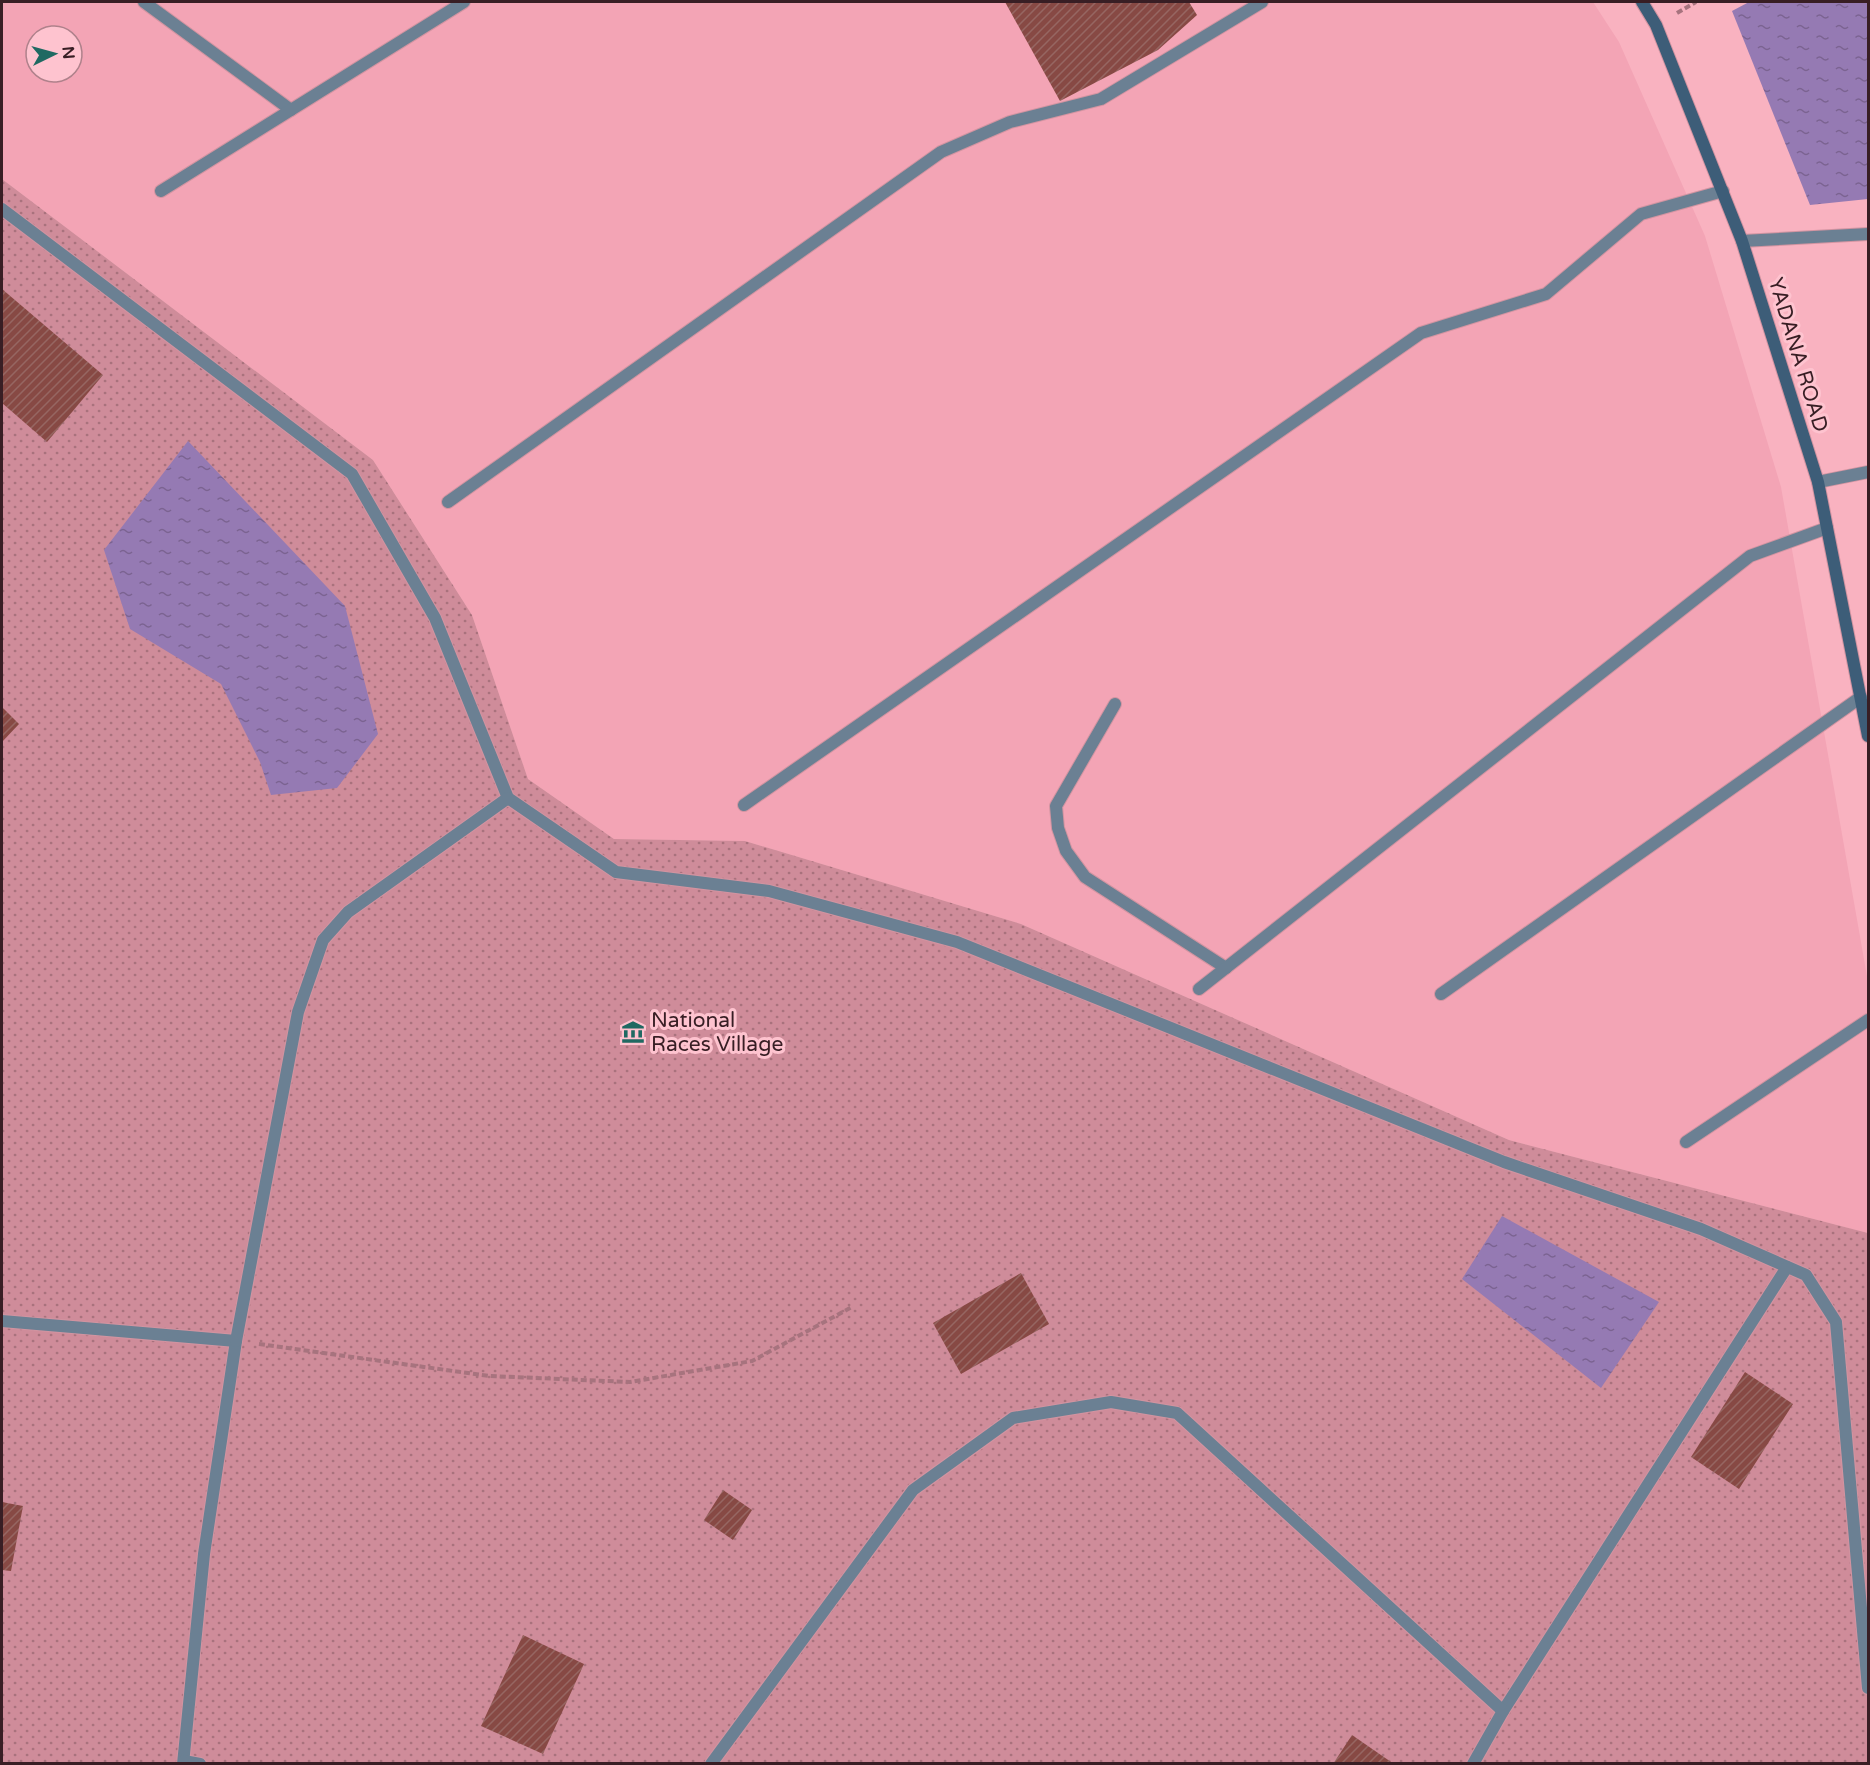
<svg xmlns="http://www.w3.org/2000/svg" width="1870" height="1765" viewBox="0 0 1870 1765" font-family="'Varela Round',sans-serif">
  <defs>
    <pattern id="park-dots" width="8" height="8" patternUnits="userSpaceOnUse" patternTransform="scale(1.5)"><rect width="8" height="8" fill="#cf8c9a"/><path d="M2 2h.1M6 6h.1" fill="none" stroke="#a9727d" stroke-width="1.8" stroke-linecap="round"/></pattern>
    <pattern id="water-ripples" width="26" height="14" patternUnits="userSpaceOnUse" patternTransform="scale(1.5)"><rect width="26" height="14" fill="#957ab3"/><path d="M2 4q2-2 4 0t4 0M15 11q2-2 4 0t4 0" fill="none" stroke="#7b6391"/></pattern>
    <pattern id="building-hatch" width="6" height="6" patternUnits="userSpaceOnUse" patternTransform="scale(1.5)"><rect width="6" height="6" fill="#874944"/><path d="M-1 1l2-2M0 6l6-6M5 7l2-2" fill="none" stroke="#966662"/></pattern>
  </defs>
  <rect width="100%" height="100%" fill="#f9b2c0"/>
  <path fill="#f3a4b5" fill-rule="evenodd" d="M2,2H1593L1619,42L1705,236L1781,487L1868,982V1233L1509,1140L1021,924L745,841L614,839L528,779L472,615L373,460L2,179ZM36,36H72V72H36Z"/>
  <path fill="url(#park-dots)" d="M2,179L373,460L472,615L528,779L614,839L745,841L1021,924L1509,1140L1868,1233V1763H2Z"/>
  <g fill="url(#water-ripples)">
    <path d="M1749,2H1868V199L1810,205L1732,11Z"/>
    <path d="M188,441L345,606L378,734L337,788L271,795L260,762L221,684L130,629L104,550Z"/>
    <path d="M1502,1216L1659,1302L1601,1388L1462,1279Z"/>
  </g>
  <g fill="url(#building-hatch)">
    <path d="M1005,2H1189L1197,15L1158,50L1060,101Z"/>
    <path d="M2,289L103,375L47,442L2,403Z"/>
    <path d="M2,707L19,724L2,742Z"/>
    <path d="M1021,1273L1049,1324L961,1374L933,1323Z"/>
    <path d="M1745,1372L1793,1404L1739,1489L1691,1457Z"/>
    <path d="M723,1490L752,1510L733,1540L704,1520Z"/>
    <path d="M2,1502L23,1506L11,1571L2,1570Z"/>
    <path d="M523,1635L584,1664L543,1754L481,1726Z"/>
    <path d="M1352,1735L1394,1764H1333Z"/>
  </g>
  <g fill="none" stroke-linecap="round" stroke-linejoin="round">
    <g stroke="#d294a1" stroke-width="14">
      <g id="service">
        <path d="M144,2L291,110"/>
        <path d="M2,209L352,474L435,618L508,798L616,872L769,891L957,942L1504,1162L1701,1229L1806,1275L1836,1322L1868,1688"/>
        <path d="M1115,704L1056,806L1058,828L1066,851L1085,877L1226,968"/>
        <path d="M1441,994L1861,697"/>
        <path d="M2,1321L236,1341L204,1554L183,1764"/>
        <path d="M236,1341L298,1012L323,940L348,912L508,798"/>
        <path d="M1503,1711L1787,1267"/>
        <path d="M184,1761L200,1764"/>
        <path d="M711,1764L913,1490L1013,1418L1111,1402L1177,1413L1503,1711L1473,1764"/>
      </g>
    </g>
    <g stroke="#d294a1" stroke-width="14">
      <g id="minor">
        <path d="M161,191L464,2"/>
        <path d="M1742,241L1868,234"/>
        <path d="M1818,482L1868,472"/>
        <path d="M448,502L941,152L1010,122L1101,99L1262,2"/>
        <path d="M744,805L1421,333L1546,294L1641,214L1723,191"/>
        <path d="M1199,989L1750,556L1827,528"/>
        <path d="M1686,1142L1868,1020"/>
      </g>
    </g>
    <g stroke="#d294a1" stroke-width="14">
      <path id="secondary" d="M1642,2L1656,25L1742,241L1818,482L1868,736"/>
    </g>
    <g stroke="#a7737e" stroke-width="4" stroke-dasharray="6 3" stroke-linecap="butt">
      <path d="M1677,13L1696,2"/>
      <path d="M259,1344L489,1376L630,1382L752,1361L852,1307"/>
    </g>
    <use href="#service" stroke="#6b8093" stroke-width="12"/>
    <use href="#minor" stroke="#6b8093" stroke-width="12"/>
    <use href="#secondary" stroke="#3d5d78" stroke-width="12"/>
  </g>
  <defs>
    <g id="museum-bare" transform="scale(1.8)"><path d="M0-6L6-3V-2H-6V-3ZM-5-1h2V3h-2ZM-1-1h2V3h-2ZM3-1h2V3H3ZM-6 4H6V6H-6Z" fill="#206962" stroke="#fec3cf" stroke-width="2.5" paint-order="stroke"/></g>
  </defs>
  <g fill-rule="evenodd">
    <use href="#museum-bare" x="633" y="1032"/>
  </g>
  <g text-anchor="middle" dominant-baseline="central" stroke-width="6" stroke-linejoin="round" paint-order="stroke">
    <g font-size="21" fill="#381e24" stroke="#fec3cf">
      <text transform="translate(1798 355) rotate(73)">YADANA ROAD</text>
    </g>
    <g font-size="21" fill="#381e24" stroke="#fec3cf" text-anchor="start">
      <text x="651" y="1020">National<tspan x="651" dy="24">Races Village</tspan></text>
    </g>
  </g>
  <rect width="1870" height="1765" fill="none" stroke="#381e24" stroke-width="6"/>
  <g transform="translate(54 54) rotate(85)"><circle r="28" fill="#fec3cf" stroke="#af818b" stroke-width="1.5"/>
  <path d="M0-4.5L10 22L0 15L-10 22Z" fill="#206962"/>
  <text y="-9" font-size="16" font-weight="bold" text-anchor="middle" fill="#381e24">N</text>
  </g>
</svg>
